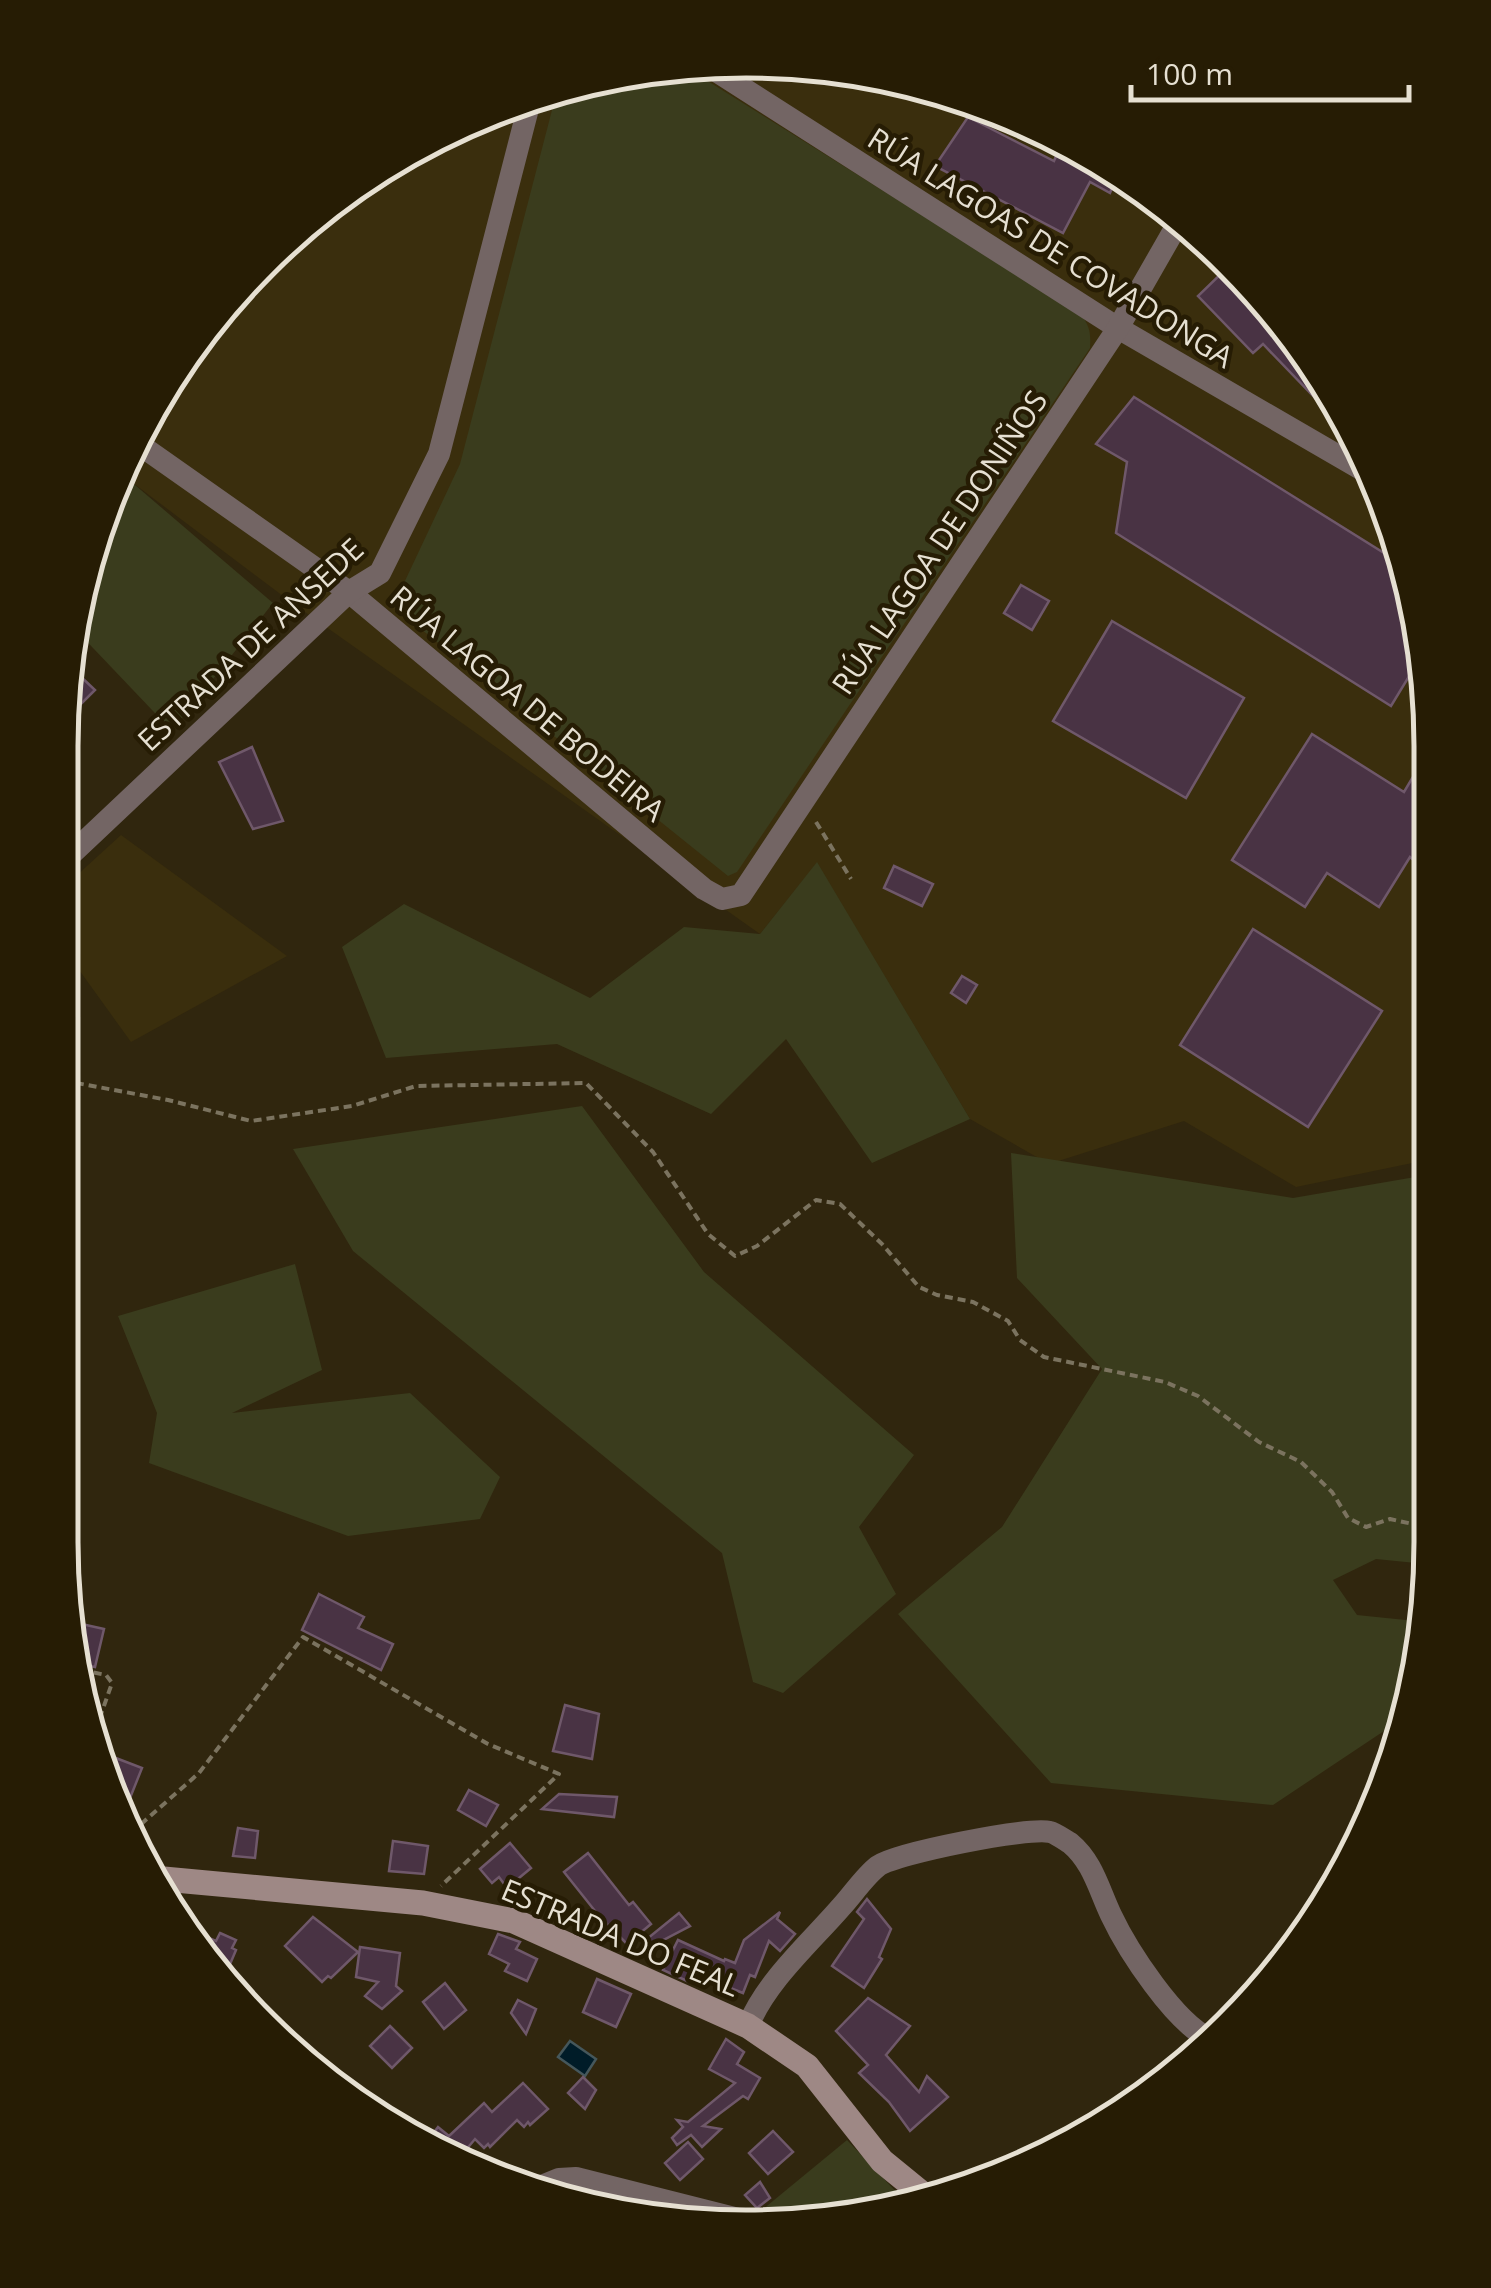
<svg xmlns="http://www.w3.org/2000/svg" width="1491" height="2288" viewBox="0 0 1491 2288" font-family="'Open Sans',sans-serif">
  <rect width="100%" height="100%" fill="#30260e"/>
  <g fill="#3a2e0d">
    <path d="M700,62L834,66L965,96L1088,152L1197,230L1290,329L1361,443L1408,569L1430,701L1427,1160L1296,1187L1184,1121L1049,1164L970,1119L817,863L760,934L295,605L121,474L130,443L230,294L328,202L442,131L568,84Z"/>
    <path d="M121,835L287,956L131,1042L64,949V887Z"/>
  </g>
  <g fill="#3a3c1d">
    <path d="M682,65L1080,314C1090,325 1091,334 1090,348L737,872L728,876L406,617L401,602L404,583L460,464L558,87Z"/>
    <path d="M121,473L273,603L172,731L74,628Z"/>
    <path d="M817,862L970,1119L872,1163L786,1039L711,1114L557,1044L386,1058L342,947L404,904L590,998L684,927L760,934Z"/>
    <path d="M582,1106L704,1272L914,1455L859,1527L896,1594L783,1693L753,1682L722,1553L353,1251L293,1149Z"/>
    <path d="M1011,1153L1293,1198L1427,1175L1426,1564L1376,1559L1333,1580L1357,1615L1425,1622V1631L1402,1719L1273,1805L1051,1783L898,1614L1002,1527L1102,1369L1017,1278Z"/>
    <path d="M295,1264L322,1370L232,1413L410,1393L500,1477L480,1519L348,1536L149,1463L157,1413L118,1316Z"/>
    <path d="M847,2140L904,2200L898,2207L773,2219L757,2214Z"/>
  </g>
  <path fill="#001c28" stroke="#45575b" stroke-width="2.5" d="M570,2041L596,2059L585,2076L558,2057Z"/>
  <g fill="#493344" stroke="#6f586a" stroke-width="2.5">
    <path d="M968,117L1054,161L1063,140L1088,152L1118,173L1110,193L1090,182L1063,233L935,166Z"/>
    <path d="M1230,265L1290,329L1347,421L1342,426L1263,344L1253,353L1198,296Z"/>
    <path d="M1134,397L1408,568L1422,655L1391,706L1116,533L1127,462L1096,444Z"/>
    <path d="M1021,585L1049,601L1032,630L1004,613Z"/>
    <path d="M1112,621L1244,698L1186,798L1053,721Z"/>
    <path d="M78,674L95,690L78,707L66,694V687Z"/>
    <path d="M1312,734L1404,792L1417,770L1429,779V843L1417,863L1410,857L1379,907L1327,873L1305,907L1232,860Z"/>
    <path d="M252,747L283,821L253,829L219,762Z"/>
    <path d="M894,866L933,884L922,906L884,888Z"/>
    <path d="M1253,929L1382,1011L1308,1127L1180,1045Z"/>
    <path d="M962,976L977,985L966,1003L951,993Z"/>
    <path d="M319,1594L364,1617L358,1628L393,1644L381,1670L302,1630Z"/>
    <path d="M77,1623L104,1629L95,1667L80,1664L75,1634Z"/>
    <path d="M565,1705L599,1714L592,1759L553,1751Z"/>
    <path d="M108,1755L142,1768L128,1803L113,1796L101,1772Z"/>
    <path d="M469,1790L498,1805L486,1826L458,1810Z"/>
    <path d="M559,1794L617,1797L614,1817L542,1809Z"/>
    <path d="M238,1828L258,1831L255,1858L233,1856Z"/>
    <path d="M393,1841L428,1846L424,1874L389,1871Z"/>
    <path d="M510,1843L531,1868L507,1888L499,1877L492,1883L480,1869Z"/>
    <path d="M588,1853L629,1905L633,1902L651,1924L627,1944L599,1916L564,1872Z"/>
    <path d="M867,1899L891,1929L879,1957L882,1959L864,1988L832,1966L864,1919L857,1912Z"/>
    <path d="M780,1912L777,1919L795,1934L780,1951L769,1941L755,1977L750,1975L743,1993L695,1974L687,1981L663,1970L678,1940L724,1961L725,1959L735,1963L744,1940Z"/>
    <path d="M679,1913L690,1926L646,1949L642,1943Z"/>
    <path d="M313,1917L358,1952L331,1978L328,1976L322,1982L285,1946Z"/>
    <path d="M220,1933L236,1940L232,1948L236,1950L225,1976L199,1948L204,1936L216,1941Z"/>
    <path d="M498,1934L520,1942L516,1949L537,1959L527,1981L505,1971L509,1964L489,1954Z"/>
    <path d="M360,1947L400,1953L396,1986L402,1991L382,2009L365,1996L378,1982L356,1977Z"/>
    <path d="M597,1979L631,1994L616,2027L583,2012Z"/>
    <path d="M445,1983L466,2010L444,2029L423,2002Z"/>
    <path d="M868,1998L910,2026L886,2055L919,2092L927,2076L948,2097L910,2131L889,2102L859,2073L868,2065L836,2031Z"/>
    <path d="M518,2000L536,2009L526,2034L511,2013Z"/>
    <path d="M390,2026L412,2048L392,2068L370,2046Z"/>
    <path d="M726,2039L744,2052L737,2064L760,2078L748,2099L743,2096L703,2126L721,2129L702,2147L691,2135L677,2145L672,2138L683,2127L677,2120L688,2122L735,2083L709,2069Z"/>
    <path d="M583,2077L596,2090L585,2109L568,2093Z"/>
    <path d="M523,2083L548,2109L530,2125L528,2122L524,2127L517,2120L490,2147L488,2144L484,2148L475,2139L465,2151L471,2156L468,2161L428,2140L438,2127L449,2136L484,2103L492,2112Z"/>
    <path d="M773,2131L793,2152L768,2174L749,2153Z"/>
    <path d="M688,2142L703,2159L680,2180L665,2163Z"/>
    <path d="M760,2182L770,2198L757,2208L745,2195Z"/>
  </g>
  <g fill="none" stroke-linecap="round" stroke-linejoin="round">
    <g stroke="#7b735f" stroke-width="4" stroke-dasharray="8 5" stroke-linecap="butt">
      <path d="M816,822L851,879"/>
      <path d="M63,1083L71,1082L168,1100L251,1121L352,1106L416,1086L586,1083L653,1152L708,1234L735,1256L757,1246L816,1200L840,1204L882,1244L919,1287L937,1295L973,1302L1008,1321L1020,1340L1044,1357L1165,1382L1198,1396L1259,1442L1301,1462L1332,1492L1348,1518L1366,1527L1390,1519L1426,1527"/>
      <path d="M81,1670L106,1675L112,1683L92,1740"/>
      <path d="M131,1833L199,1773L303,1637L488,1744L559,1774L441,1886"/>
    </g>
    <g stroke="#736564" stroke-width="22">
      <path d="M702,62L1118,328L1373,476"/>
      <path d="M133,440L349,592L704,889L722,899L741,895L1118,328L1181,218"/>
      <path d="M65,860L349,592L380,573L439,454L531,97"/>
      <path d="M748,2026C767,1980 810,1943 842,1906C853,1894 865,1876 878,1866C897,1853 1028,1827 1050,1832C1055,1833 1065,1840 1070,1843C1093,1862 1099,1890 1111,1915C1128,1951 1175,2023 1210,2039"/>
      <path d="M527,2192L559,2179L576,2178L750,2222"/>
    </g>
    <path stroke="#9e8885" stroke-width="25" d="M153,1878L423,1903L514,1921L748,2026L807,2066L882,2161L931,2201"/>
  </g>
  <g text-anchor="middle" dominant-baseline="central" stroke-width="9" stroke-linejoin="round" paint-order="stroke">
    <g font-size="30" fill="#e6e0d2" stroke="#261c04">
      <text transform="translate(1051 247) rotate(32)">RÚA LAGOAS DE COVADONGA</text>
      <text transform="translate(939 542) rotate(-56)">RÚA LAGOA DE DONIÑOS</text>
      <text transform="translate(250 644) rotate(-43)">ESTRADA DE ANSEDE</text>
      <text transform="translate(528 703) rotate(40)">RÚA LAGOA DE BODEIRA</text>
      <text transform="translate(621 1937) rotate(23)">ESTRADA DO FEAL</text>
    </g>
  </g>
  <path d="M0 0H1491V2288H0ZM746 78H746A668 668 0 0 1 1414 746V1542A668 668 0 0 1 746 2210H746A668 668 0 0 1 78 1542V746A668 668 0 0 1 746 78Z" fill="#261c04" fill-rule="evenodd"/>
  <path fill="none" stroke="#e6e0d2" stroke-width="5" d="M746 78H746A668 668 0 0 1 1414 746V1542A668 668 0 0 1 746 2210H746A668 668 0 0 1 78 1542V746A668 668 0 0 1 746 78Z"/>
  <path d="M1131 85v15h278v-15" fill="none" stroke="#e6e0d2" stroke-width="5"/>
  <text x="1146" y="85" font-size="30" fill="#e6e0d2" stroke="#261c04" stroke-width="8" paint-order="stroke">100 m</text>
</svg>
